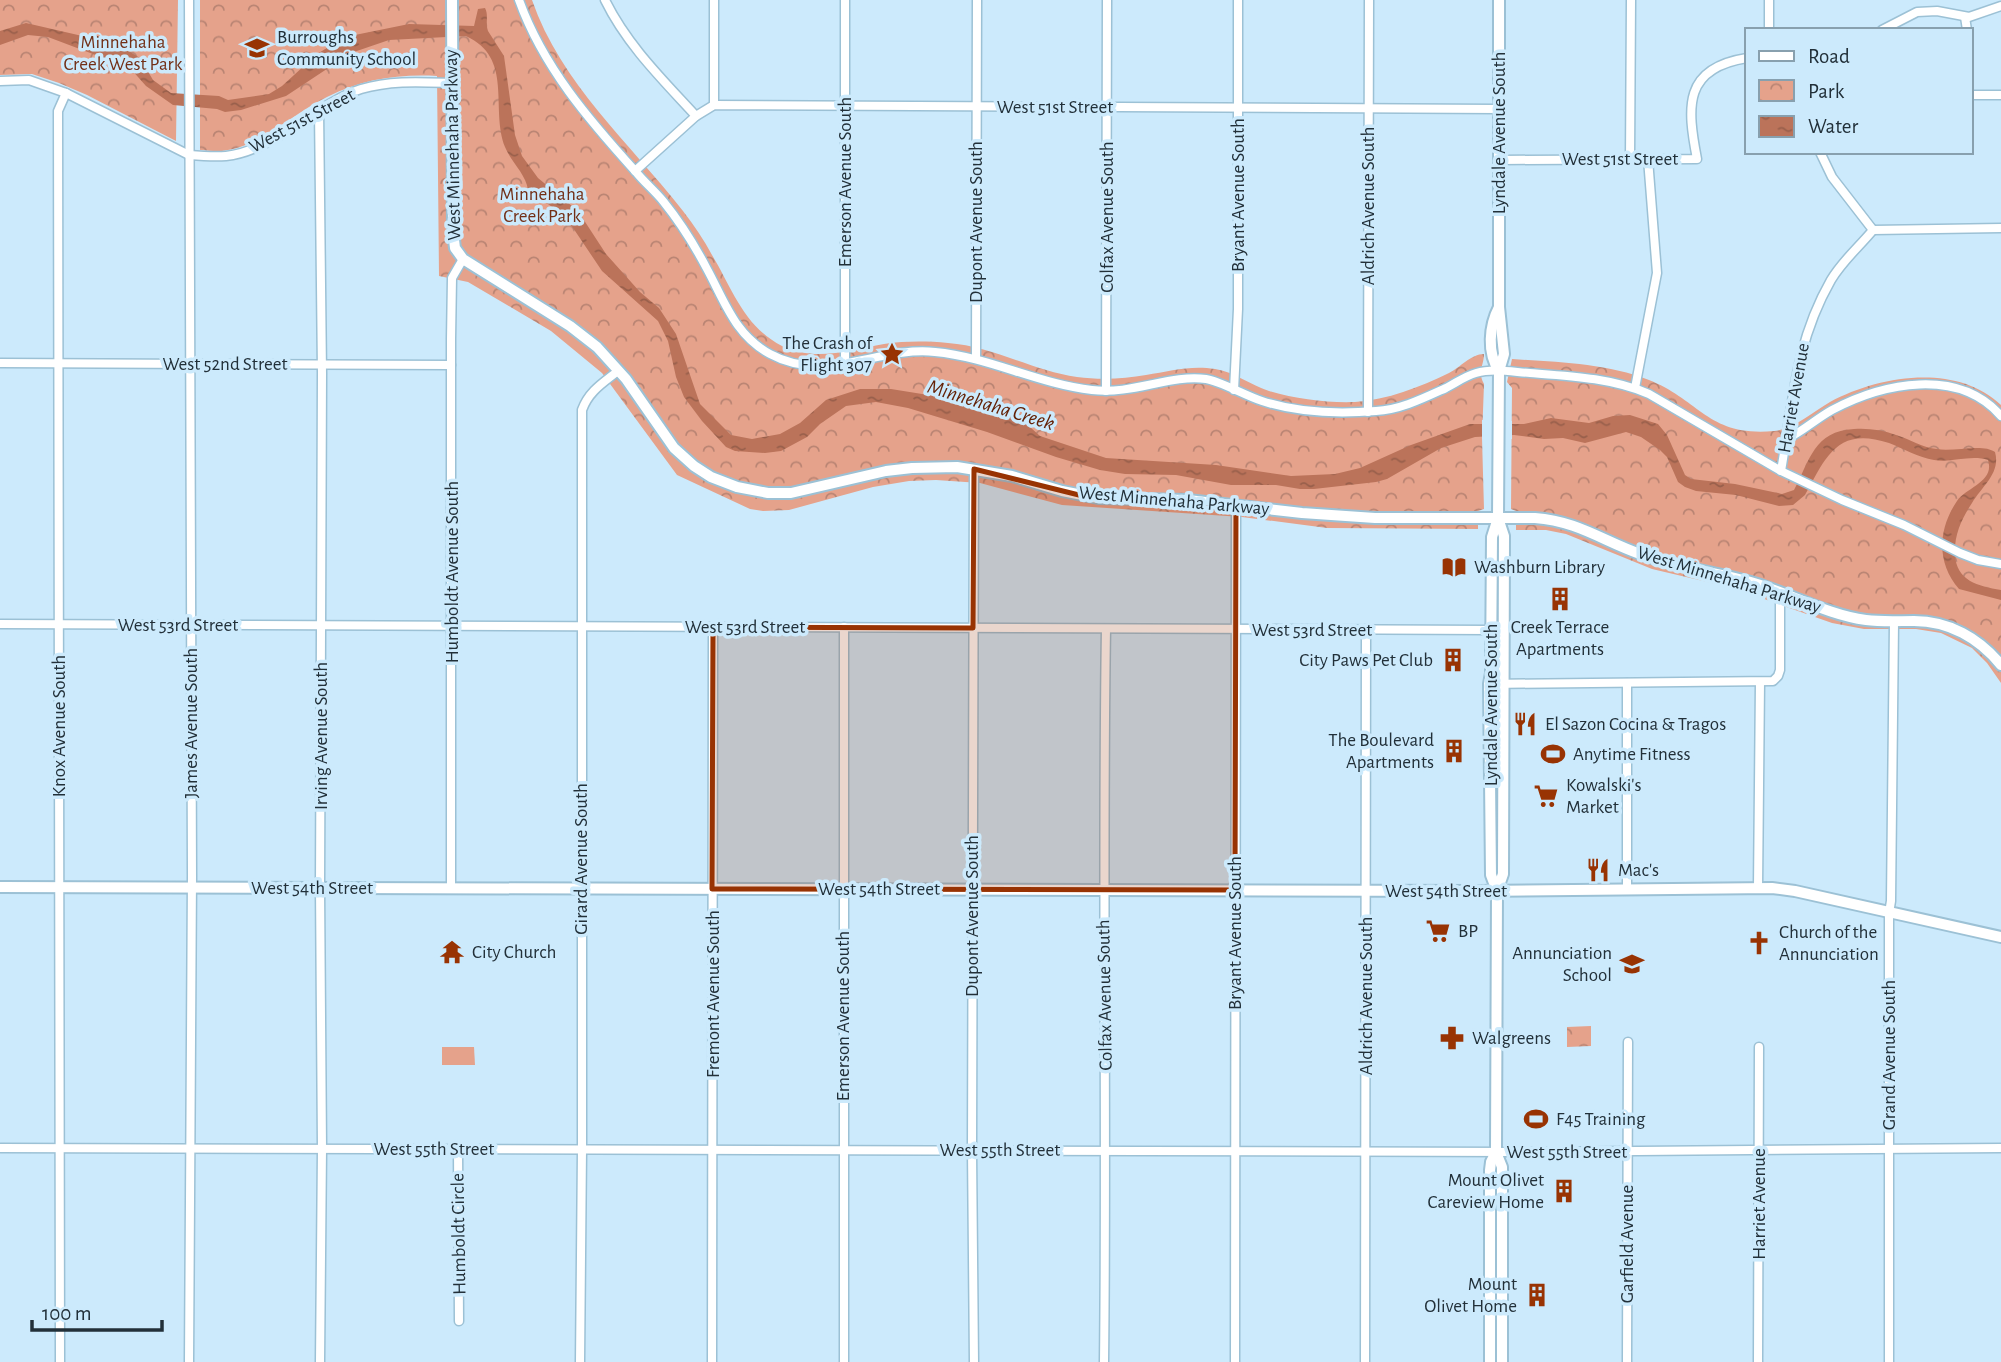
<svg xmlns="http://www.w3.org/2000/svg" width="2001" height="1362" viewBox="0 0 2001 1362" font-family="'Alegreya Sans',sans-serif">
  <defs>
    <pattern id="park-crowns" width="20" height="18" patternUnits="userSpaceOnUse" patternTransform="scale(1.75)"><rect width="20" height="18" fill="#e5a28b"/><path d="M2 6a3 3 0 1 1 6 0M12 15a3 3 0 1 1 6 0" fill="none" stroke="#b98473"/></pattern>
    <pattern id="water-ripples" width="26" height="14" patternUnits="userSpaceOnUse" patternTransform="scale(1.75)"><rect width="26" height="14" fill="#bb735a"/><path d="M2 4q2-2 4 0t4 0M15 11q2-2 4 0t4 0" fill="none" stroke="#985f4b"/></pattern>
  </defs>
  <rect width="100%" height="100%" fill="#cceafc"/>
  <g fill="url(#park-crowns)">
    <path d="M0,0H178L176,141L87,95L59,83L32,74L0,75Z"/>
    <path d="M200,0H532C561,84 630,143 683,211C694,225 704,240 712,255C732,288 744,327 782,346C815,362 850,350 884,344C905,341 926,341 948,343C992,346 1033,371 1077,377C1100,380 1124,379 1146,375C1170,371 1191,365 1215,369C1234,372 1251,385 1269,391C1296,399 1327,403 1355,402C1387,400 1420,387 1449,373C1461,367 1471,354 1484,354C1484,365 1477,372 1484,384L1482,438L1484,509L1478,511V529L1327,528L1242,517L1062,505L980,483L936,480L909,481L873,487L789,510L763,511L750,509L677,475L602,373L551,331L468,282L439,276L437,76C398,74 363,79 327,97C293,113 261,147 222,151C215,152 207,150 200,150Z"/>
    <path d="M1512,359C1557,362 1606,363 1649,380C1700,400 1708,437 1774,431C1794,429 1813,412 1830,402C1880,375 1957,363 2001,405V683L1987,663L1972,648L1941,633L1916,629H1864L1832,623L1733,588L1652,569L1566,534L1546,530H1516V511L1511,509L1512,388L1507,382Z"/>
    <path d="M1591,1026V1046L1567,1047V1027Z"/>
  </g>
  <path fill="#e5a28b" d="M442,1047H474L475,1065H442Z"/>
  <path fill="url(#water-ripples)" d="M485,8C489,16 485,22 488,31L504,56L515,135L522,156L538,178L578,211L606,254L640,292L659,308L676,334L700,404L731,435L752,439L780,434L800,423L826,400L860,389H891L947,398L995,413H1005L1020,418L1040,436L1106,458L1216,465L1291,476L1335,474L1360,468L1411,445L1470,424H1524L1551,418L1589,423L1613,416L1630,415L1658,424L1667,435L1685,475L1691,479L1735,484L1782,494L1794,490C1810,460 1814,431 1854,429C1868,428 1883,430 1896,435C1910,439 1923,448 1937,449C1954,452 1983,443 1995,452C2001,473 1982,486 1972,503C1962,518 1954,535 1955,554C1956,581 1978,586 2001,590V600L1959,589C1936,562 1938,529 1957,501C1967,487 1995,482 1988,460C1971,454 1952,463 1934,460C1918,457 1904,449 1889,443C1837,426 1826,457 1805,495L1793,505L1779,506L1736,495L1696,491L1685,487L1678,482L1667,457L1660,450L1641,437L1626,432L1585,443L1563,438L1544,439L1514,435L1475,437L1441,448L1387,479L1376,482L1314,489H1300L1276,485H1231L1176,475L1125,474L1100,470L1056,457L987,432L908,408L876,402L846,406L820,424L807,437L781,451L765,453L735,451L726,447L702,421L684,397L676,377L668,341L658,321L602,271L565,216L528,190C526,174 511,162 505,147C490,108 514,58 466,36L389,40L351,53L286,96L241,110L225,112L217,109L173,105L146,86L130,68L48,37L28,35L0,45V31L26,23L117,44L140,58L153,80L171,93L219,96L228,100L269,94L282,86L317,54L345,37L409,24L474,26L478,9Z"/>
  <path fill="#cceafc" d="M1482,420L1512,421V439H1482Z"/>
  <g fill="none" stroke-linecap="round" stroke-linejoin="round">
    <g stroke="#9cc1d5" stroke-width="11">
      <g id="street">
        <path d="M189,0L192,876L189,1362"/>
        <path d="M519,0C543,67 589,120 636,172C644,182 655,191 663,201C680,222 695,246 707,269C725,302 735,335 770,354C825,384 879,346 935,352C989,357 1038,384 1092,390C1133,395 1170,374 1206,379C1220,381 1246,396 1262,401C1298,413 1338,414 1376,411C1400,410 1424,398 1446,388C1456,383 1465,376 1476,373C1493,368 1513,372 1530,373C1570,376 1612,378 1649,394L1781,471L1842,500L1904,525L1960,553L1978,560L2001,564"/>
        <path d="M605,0C627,45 663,80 696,116"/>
        <path d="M714,0V105"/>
        <path d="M845,0V364"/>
        <path d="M1769,0V30"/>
        <path d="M1965,17L1967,30"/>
        <path d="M1882,30L1917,12L1937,11L1969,17L2001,6"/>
        <path d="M0,81L29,80L66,93L189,155C201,156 214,157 226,156C274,151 315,104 361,89C391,80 421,82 452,83"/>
        <path d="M1971,95H2001"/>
        <path d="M319,110L322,373L320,888L322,1149L320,1362"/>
        <path d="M1820,152L1832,177L1873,230"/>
        <path d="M1630,159L1631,0"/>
        <path d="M1500,160L1697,159C1687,107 1683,68 1747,58"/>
        <path d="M635,171L696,116L714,105L1499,109"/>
        <path d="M1873,230L2001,228"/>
        <path d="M976,359L977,0"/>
        <path d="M0,363L451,365"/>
        <path d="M1635,388L1657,273L1648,159"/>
        <path d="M1234,390L1238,309V0"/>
        <path d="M1106,391L1107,0"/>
        <path d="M1368,412L1369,0"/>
        <path d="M1787,439C1803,431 1816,419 1832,410C1883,383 1958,367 2001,416"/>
        <path d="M1781,471C1793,402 1795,343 1831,280C1843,260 1859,247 1873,230"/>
        <path d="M0,624L1491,630"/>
        <path d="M844,627V1362"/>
        <path d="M1627,683V889"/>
        <path d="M1489,684L1773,681L1778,676L1780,670V592"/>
        <path d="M451,888V339L452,278L463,259"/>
        <path d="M1758,888L1760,682"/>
        <path d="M0,1148L1513,1152L2001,1148"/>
        <path d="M458,1148L459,1321"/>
        <path d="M60,1362L58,111L66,93"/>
        <path d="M580,1362L582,1150V410C589,391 603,383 618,371"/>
        <path d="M712,1362L713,627"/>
        <path d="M974,1362L972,1151L974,469"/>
        <path d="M1104,1362C1107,1117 1102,873 1106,629"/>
        <path d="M1235,1362L1236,505"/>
        <path d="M1365,1362L1366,629"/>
        <path d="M1627,1362L1628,1042"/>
        <path d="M1758,1362L1759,1047"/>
        <path d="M1889,1362V913L1891,901L1894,622"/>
      </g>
    </g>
    <g stroke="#9cc1d5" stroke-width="14">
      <g id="secondary">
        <path d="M452,0L453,232L455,248L463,259L570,326L597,347L626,379L674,448L694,466L711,477L737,487L768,493H791L886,471L912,468L957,467L1012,476L1062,491L1098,498L1188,500L1302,513L1375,518H1535C1577,521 1603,541 1640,554C1678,568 1717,572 1754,583C1791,594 1828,615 1866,620C1882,622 1898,621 1914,621C1949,621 1979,638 2001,665"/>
        <path d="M1499,307C1489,326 1487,353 1499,371"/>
        <path d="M1498,518L1504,536L1503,874L1497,891L1496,1152L1502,1167V1362"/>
        <path d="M0,887L1479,891L1772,888L1795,891L2001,937"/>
        <path d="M1497,891L1491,875L1489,684L1491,673L1492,537L1498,518L1499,371L1504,354L1499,307V0"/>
        <path d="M1490,1362V1170L1491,1162L1496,1152"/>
      </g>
    </g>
    <use href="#street" stroke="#fff" stroke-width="8"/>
    <use href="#secondary" stroke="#fff" stroke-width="10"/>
  </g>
  <path fill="#983303" fill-opacity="0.2" stroke="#983303" stroke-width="5" stroke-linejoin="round" d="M974,469L1087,497L1236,505L1235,890L712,889L713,627L973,628Z"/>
  <defs>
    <g id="school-bare" transform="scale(1.89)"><path d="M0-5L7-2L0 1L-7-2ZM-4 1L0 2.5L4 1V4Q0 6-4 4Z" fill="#983303" stroke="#cceafc" stroke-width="2.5" paint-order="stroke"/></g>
    <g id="sight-bare" transform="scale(1.89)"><path d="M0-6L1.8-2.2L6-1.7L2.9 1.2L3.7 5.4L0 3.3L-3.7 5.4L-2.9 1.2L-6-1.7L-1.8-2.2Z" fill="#983303" stroke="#cceafc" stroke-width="2.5" paint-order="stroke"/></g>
    <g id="library-bare" transform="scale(1.89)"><path d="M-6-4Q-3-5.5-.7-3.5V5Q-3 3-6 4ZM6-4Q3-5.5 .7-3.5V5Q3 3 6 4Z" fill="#983303" stroke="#cceafc" stroke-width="2.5" paint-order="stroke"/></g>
    <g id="building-bare" transform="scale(1.89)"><path d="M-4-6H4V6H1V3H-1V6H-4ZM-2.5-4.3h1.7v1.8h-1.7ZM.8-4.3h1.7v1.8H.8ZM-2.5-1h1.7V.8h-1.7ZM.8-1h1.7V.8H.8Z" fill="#983303" stroke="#cceafc" stroke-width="2.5" paint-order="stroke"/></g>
    <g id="restaurant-bare" transform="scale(1.89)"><path d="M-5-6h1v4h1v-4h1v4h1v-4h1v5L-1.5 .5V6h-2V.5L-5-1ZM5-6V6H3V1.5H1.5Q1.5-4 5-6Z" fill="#983303" stroke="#cceafc" stroke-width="2.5" paint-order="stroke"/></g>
    <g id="stadium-bare" transform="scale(1.89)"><path d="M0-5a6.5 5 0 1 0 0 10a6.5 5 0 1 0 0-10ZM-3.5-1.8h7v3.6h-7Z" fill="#983303" stroke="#cceafc" stroke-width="2.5" paint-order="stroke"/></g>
    <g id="supermarket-bare" transform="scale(1.89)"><path d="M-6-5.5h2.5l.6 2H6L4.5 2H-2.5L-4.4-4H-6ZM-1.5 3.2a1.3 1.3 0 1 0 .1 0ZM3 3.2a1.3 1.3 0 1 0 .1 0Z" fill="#983303" stroke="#cceafc" stroke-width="2.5" paint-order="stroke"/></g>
    <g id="church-bare" transform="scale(1.89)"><path d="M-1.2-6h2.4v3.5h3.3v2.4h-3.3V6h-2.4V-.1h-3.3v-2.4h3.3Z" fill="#983303" stroke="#cceafc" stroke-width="2.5" paint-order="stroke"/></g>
    <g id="temple-bare" transform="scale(1.89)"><path d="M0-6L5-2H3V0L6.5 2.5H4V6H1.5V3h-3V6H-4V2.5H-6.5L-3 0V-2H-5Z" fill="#983303" stroke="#cceafc" stroke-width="2.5" paint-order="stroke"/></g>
    <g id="pharmacy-bare" transform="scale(1.89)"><path d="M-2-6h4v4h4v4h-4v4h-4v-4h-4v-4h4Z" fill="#983303" stroke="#cceafc" stroke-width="2.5" paint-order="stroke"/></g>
  </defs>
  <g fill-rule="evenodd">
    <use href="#school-bare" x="257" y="48"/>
    <use href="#sight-bare" x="892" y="354"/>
    <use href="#library-bare" x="1454" y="567"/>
    <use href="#building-bare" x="1560" y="599"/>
    <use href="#building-bare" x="1453" y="660"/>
    <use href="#restaurant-bare" x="1525" y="724"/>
    <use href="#building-bare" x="1454" y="751"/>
    <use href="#stadium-bare" x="1553" y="754"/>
    <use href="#supermarket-bare" x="1546" y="796"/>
    <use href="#restaurant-bare" x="1598" y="870"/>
    <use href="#supermarket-bare" x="1438" y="931"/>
    <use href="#church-bare" x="1759" y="943"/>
    <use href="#temple-bare" x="452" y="952"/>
    <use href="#school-bare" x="1632" y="964"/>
    <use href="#pharmacy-bare" x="1452" y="1038"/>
    <use href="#stadium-bare" x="1536" y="1119"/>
    <use href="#building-bare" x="1564" y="1191"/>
    <use href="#building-bare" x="1537" y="1295"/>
  </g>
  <g text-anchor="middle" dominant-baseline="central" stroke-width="7" stroke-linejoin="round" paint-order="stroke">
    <g font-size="19" fill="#223039" stroke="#cceafc" text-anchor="start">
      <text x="277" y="37">Burroughs<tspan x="277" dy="22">Community School</tspan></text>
      <text x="872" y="343" text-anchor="end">The Crash of<tspan x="872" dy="22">Flight 307</tspan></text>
      <text x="1474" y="567">Washburn Library</text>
      <text x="1560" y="627" text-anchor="middle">Creek Terrace<tspan x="1560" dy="22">Apartments</tspan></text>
      <text x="1433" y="660" text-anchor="end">City Paws Pet Club</text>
      <text x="1545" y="724">El Sazon Cocina &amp; Tragos</text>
      <text x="1434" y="740" text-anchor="end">The Boulevard<tspan x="1434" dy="22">Apartments</tspan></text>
      <text x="1573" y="754">Anytime Fitness</text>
      <text x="1566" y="785">Kowalski's<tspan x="1566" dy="22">Market</tspan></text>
      <text x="1618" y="870">Mac's</text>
      <text x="1458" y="931">BP</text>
      <text x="1779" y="932">Church of the<tspan x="1779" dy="22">Annunciation</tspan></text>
      <text x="472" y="952">City Church</text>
      <text x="1612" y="953" text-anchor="end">Annunciation<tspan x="1612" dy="22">School</tspan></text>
      <text x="1472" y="1038">Walgreens</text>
      <text x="1556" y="1119">F45 Training</text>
      <text x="1544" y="1180" text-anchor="end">Mount Olivet<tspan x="1544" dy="22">Careview Home</tspan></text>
      <text x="1517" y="1284" text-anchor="end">Mount<tspan x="1517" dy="22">Olivet Home</tspan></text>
    </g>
    <g font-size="19" fill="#722f16" stroke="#cceafc">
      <text x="123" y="42">Minnehaha<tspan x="123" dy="22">Creek West Park</tspan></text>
      <text x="542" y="194">Minnehaha<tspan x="542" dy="22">Creek Park</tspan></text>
    </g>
    <g font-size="19" fill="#223039" stroke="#cceafc">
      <text x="1055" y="107">West 51st Street</text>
      <text transform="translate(302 121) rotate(-28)">West 51st Street</text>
      <text transform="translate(1499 133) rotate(-90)">Lyndale Avenue South</text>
      <text transform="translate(453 145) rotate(-91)">West Minnehaha Parkway</text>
      <text x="1620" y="159">West 51st Street</text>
      <text transform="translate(845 182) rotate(-90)">Emerson Avenue South</text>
      <text transform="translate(1238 195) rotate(-90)">Bryant Avenue South</text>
      <text transform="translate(1368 206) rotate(-90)">Aldrich Avenue South</text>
      <text transform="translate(1107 217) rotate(-90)">Colfax Avenue South</text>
      <text transform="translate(976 222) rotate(-90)">Dupont Avenue South</text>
      <text x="225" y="364">West 52nd Street</text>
      <text transform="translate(1794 398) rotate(-80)">Harriet Avenue</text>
      <text transform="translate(1174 501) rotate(5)">West Minnehaha Parkway</text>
      <text transform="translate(452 572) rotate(-90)">Humboldt Avenue South</text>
      <text transform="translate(1729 580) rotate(17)">West Minnehaha Parkway</text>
      <text x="178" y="625">West 53rd Street</text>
      <text x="745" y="627">West 53rd Street</text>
      <text x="1312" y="630">West 53rd Street</text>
      <text transform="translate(1491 705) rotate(-90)">Lyndale Avenue South</text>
      <text transform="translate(191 723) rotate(-90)">James Avenue South</text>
      <text transform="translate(59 726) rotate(-90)">Knox Avenue South</text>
      <text transform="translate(321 736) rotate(-90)">Irving Avenue South</text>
      <text transform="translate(581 859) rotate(-90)">Girard Avenue South</text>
      <text x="312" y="888">West 54th Street</text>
      <text x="879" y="889">West 54th Street</text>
      <text x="1446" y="891">West 54th Street</text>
      <text transform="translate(972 916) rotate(-90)">Dupont Avenue South</text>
      <text transform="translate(1235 933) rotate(-90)">Bryant Avenue South</text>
      <text transform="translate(713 994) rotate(-90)">Fremont Avenue South</text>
      <text transform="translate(1105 995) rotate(-91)">Colfax Avenue South</text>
      <text transform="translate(1366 996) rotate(-90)">Aldrich Avenue South</text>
      <text transform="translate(843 1016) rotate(-90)">Emerson Avenue South</text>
      <text transform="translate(1889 1055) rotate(-90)">Grand Avenue South</text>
      <text x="434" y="1149">West 55th Street</text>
      <text x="1000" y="1150">West 55th Street</text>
      <text x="1567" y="1152">West 55th Street</text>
      <text transform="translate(1759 1204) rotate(-90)">Harriet Avenue</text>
      <text transform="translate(459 1234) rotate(-91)">Humboldt Circle</text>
      <text transform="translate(1627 1244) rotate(-90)">Garfield Avenue</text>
    </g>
    <g font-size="21" font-style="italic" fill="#642207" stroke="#cceafc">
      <text transform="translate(991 405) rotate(17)">Minnehaha Creek</text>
    </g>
  </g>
  <rect x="1745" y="28" width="228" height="126" fill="#cceafc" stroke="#88a0ae" stroke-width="2"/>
  <rect x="1759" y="51" width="35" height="10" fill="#ffffff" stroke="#88a0ae" stroke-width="2"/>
  <text x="1808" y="63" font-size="21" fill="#223039">Road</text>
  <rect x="1759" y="80" width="35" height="21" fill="url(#park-crowns)" stroke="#88a0ae" stroke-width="2"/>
  <text x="1808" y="98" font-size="21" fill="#223039">Park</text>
  <rect x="1759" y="116" width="35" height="21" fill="url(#water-ripples)" stroke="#88a0ae" stroke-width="2"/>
  <text x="1808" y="133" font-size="21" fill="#223039">Water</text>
  <path d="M32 1320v10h130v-10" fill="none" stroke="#223039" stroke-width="3.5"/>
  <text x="42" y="1320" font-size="21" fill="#223039" stroke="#cceafc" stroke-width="5" paint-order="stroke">100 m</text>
</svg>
